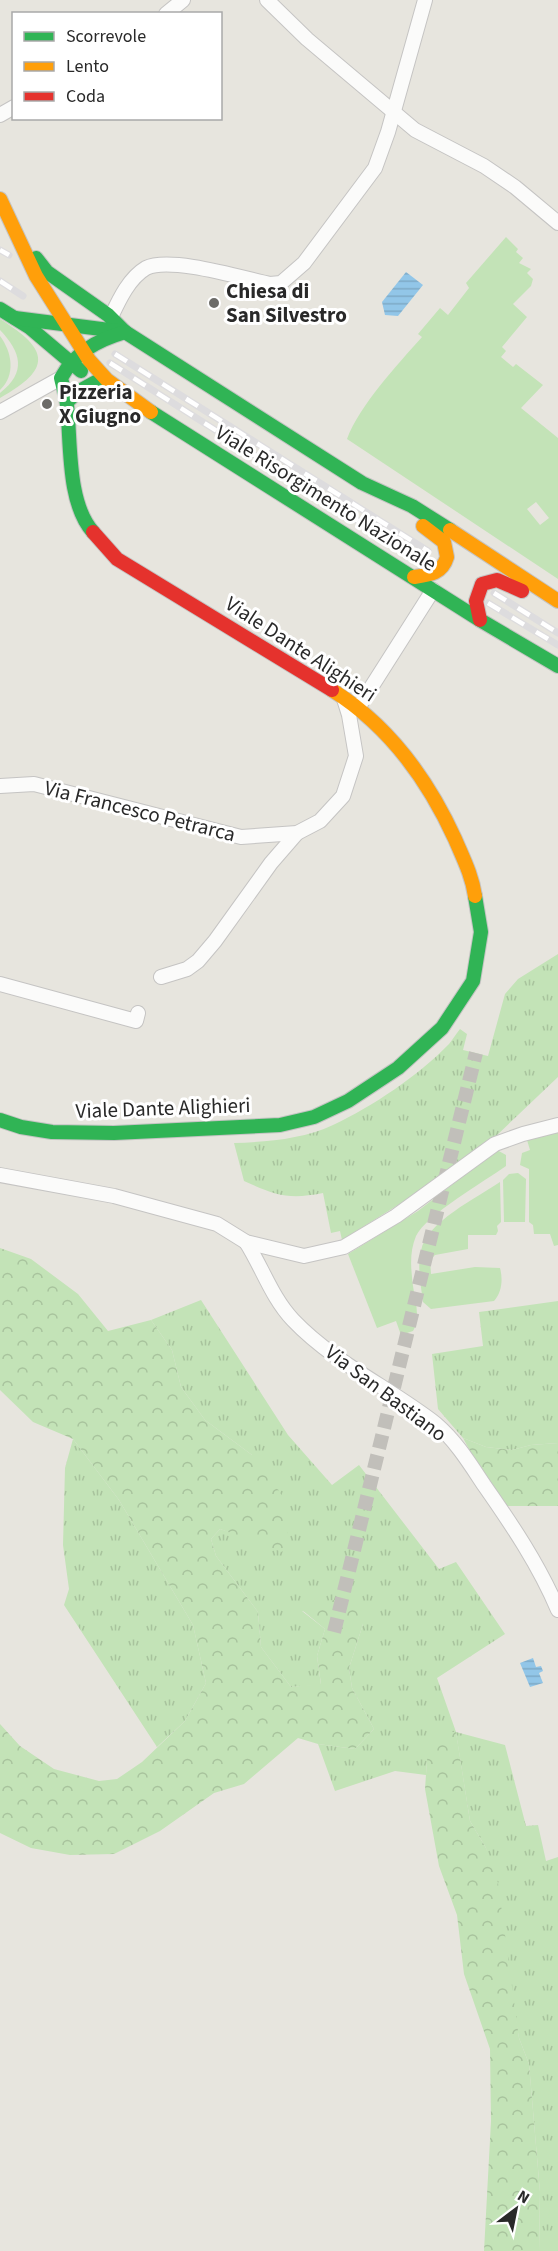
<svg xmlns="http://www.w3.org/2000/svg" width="558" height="2251" viewBox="0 0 558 2251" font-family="'Source Sans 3',sans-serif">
  <defs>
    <pattern id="grass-tufts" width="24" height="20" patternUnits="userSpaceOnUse" patternTransform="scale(1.5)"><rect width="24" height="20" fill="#c3e3b7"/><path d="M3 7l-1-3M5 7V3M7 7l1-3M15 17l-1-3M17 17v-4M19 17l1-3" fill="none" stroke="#a8c39d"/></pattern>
    <pattern id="forest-crowns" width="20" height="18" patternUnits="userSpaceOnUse" patternTransform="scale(1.5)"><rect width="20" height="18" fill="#c3e3b7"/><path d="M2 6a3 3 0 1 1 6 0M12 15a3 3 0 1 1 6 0" fill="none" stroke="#a8c39d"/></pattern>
    <pattern id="water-rules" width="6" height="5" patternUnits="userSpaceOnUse" patternTransform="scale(1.5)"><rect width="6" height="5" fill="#92c6e8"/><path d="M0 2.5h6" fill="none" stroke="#7eaac7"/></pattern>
  </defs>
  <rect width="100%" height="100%" fill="#e7e5de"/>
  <g fill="url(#grass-tufts)">
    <path d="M558,954V1077L495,1137L474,1150L414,1195L342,1240L340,1231L331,1233L323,1193C288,1200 275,1195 244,1181L234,1143C267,1142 303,1139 333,1125C372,1107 419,1075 449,1044C453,1039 456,1034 460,1029L467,1034L463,1050L488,1056L505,994L518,979Z"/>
    <path d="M201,1300L288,1435L332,1485L359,1465L439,1569L456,1562L505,1634L437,1678L456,1732L505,1745L526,1826L538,1825L546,1861L558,1857V2251H539L540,2192L529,2064L519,2038L486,1848L470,1821L456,1733L427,1760L426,1775L395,1771L335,1791L318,1744L355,1749L374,1729L352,1688L349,1668L363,1624L302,1611L325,1629L317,1656L321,1685L291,1687L261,1647L258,1612L216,1556L211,1539L220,1529L242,1536L252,1455L205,1420L181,1387L172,1350L151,1320Z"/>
    <path d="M558,1301V1443L531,1445L512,1450L486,1447L463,1438L438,1409L432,1354L483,1346L479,1312Z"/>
    <path d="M73,1439L119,1500L193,1625L206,1683L185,1721L157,1747L64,1605L69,1589L63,1545L65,1468Z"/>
  </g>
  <g fill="url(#forest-crowns)">
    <path d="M0,1248L31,1259L78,1294L108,1331L151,1320L172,1350L181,1387L205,1420L252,1455L286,1501L288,1530L282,1552L220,1529L211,1539L216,1556L258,1612L261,1647L291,1687L321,1684L317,1656L325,1629L302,1610L319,1602L350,1598L363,1624L349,1668L352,1688L374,1729L355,1749L318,1744L298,1738L244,1784L214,1793L160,1831L114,1854L70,1855L31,1848L0,1833V1724L20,1746L54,1769L99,1781L117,1779L142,1762L185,1721L206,1683L193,1625L119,1500L73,1439L33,1422L0,1390Z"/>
    <path d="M463,1438L486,1447L512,1450L531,1445L558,1443V1506H505L477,1464Z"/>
    <path d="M435,1732H456L470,1821L486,1848L498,1883L519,2038L529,2064L540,2192L539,2251H484L491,2121L490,2049L464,1974L457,1915L439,1866L425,1789L427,1760Z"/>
  </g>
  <g fill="#c3e3b7" fill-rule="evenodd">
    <path d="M506,237L518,249L516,252L523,258L519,263L531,269L527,273L533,279L531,286L513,304L527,317L502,347L506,351L501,357L513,367L516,364L543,385L521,408L558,438V579L347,439C359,406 398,364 422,337L418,334L440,308L448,315L469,288L466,283ZM536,502L549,518L540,525L527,509Z"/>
    <path d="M0,319C50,350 52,369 0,398V393C27,372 21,352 0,330Z"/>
    <path d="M0,336C12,352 16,375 0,390Z"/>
    <path d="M558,1130V1245L554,1246L550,1234H534L533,1225L529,1222V1169L520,1165L522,1153L530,1150L527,1140Z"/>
    <path d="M497,1150L506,1155V1166C485,1181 426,1215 416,1236C409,1253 411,1269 413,1286C415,1301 421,1318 413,1331L401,1335L396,1321L377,1328L348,1254L418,1211Z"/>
    <path d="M518,1173L526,1179L525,1222H504L503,1180L509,1174Z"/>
    <path d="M500,1182L501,1222L497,1226L498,1231L496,1235H468V1249L435,1255L430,1260L431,1274L475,1267L500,1268C503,1279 502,1292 494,1301L431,1309L423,1302C421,1286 417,1267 421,1251C426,1222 477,1198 500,1182Z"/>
  </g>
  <g fill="url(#water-rules)">
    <path d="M406,272L423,285L398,316L385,315L382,302Z"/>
    <path d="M533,1658L536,1667L541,1666L543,1671L539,1673L543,1683L530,1687L520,1663Z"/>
  </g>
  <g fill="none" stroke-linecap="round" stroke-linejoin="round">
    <path stroke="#c1bfba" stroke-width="14" stroke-dasharray="14 7" stroke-linecap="butt" d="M334,1632L476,1053"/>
    <g stroke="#c5c4c3" stroke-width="16">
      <g id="street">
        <path d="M267,0L307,39L415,130L484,166L515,187L558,223"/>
        <path d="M166,14L183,0"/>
        <path d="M0,115L14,107"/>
        <path d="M111,317C119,300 129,278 146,268C170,256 242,278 270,284L281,283L304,263L375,168L388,132L425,0"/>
        <path d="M0,412L61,378"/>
        <path d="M358,708L433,590"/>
        <path d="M0,786L34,784L241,837L297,833L320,821L343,796L356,756L349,715L344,699"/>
        <path d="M161,977L187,969L198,961L215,941L271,863L297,833"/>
        <path d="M0,984L136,1021L138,1013"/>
        <path d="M0,1175L114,1196L217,1224L246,1242L304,1256L344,1247L396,1216L495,1144L523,1134L558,1125"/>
        <path d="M246,1242C262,1267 272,1298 293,1320C334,1363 390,1388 436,1424C456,1441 470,1464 484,1485C512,1525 539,1565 558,1610"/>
      </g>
    </g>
    <g stroke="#c5c4c3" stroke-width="16">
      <g id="fast">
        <path d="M36,258L47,272L108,315L125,332"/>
        <path d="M0,309L29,327L81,371"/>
        <path d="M15,318L125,332L362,483L412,506L450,530"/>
        <path d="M67,402L76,393L96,382"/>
        <path d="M151,412L480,620L558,666"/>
        <path d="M93,532C67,503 71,443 67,405C66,396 63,387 61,378C75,352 98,340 125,332"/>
        <path d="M0,1120L21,1127L52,1132L114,1133L280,1125L314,1117L348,1101L398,1068L442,1028L473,981L481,932L475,896"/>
      </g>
    </g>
    <g stroke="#c5c4c3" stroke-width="16">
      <g id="slow">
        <path d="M0,199L36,276L89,360L107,380L151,412"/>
        <path d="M450,530L558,601"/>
        <path d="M414,577C429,575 442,574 447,557L444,542L423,526"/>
        <path d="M332,690C388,725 428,780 455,839C463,858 472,875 475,896"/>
      </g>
    </g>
    <g stroke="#c5c4c3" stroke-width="16">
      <g id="jam">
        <path d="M93,532L117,559L332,690"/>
        <path d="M480,620L476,601L482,584L497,580L522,591"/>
      </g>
    </g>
    <use href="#street" stroke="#fbfbfa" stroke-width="14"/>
    <use href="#fast" stroke="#30b455" stroke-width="14"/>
    <use href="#slow" stroke="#ff9f0a" stroke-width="14"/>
    <use href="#jam" stroke="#e5322d" stroke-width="14"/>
    <g stroke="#dddcde" stroke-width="7">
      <g id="rail">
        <path d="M0,250L9,255"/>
        <path d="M0,281L23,296"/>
        <path d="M115,354L428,551"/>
        <path d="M110,363L421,561"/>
        <path d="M494,593L558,633"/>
        <path d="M488,603L558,645"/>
      </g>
    </g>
    <use href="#rail" stroke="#fff" stroke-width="4.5" stroke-dasharray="14" stroke-linecap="butt"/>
  </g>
  <g fill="#6c6b68" stroke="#fff" stroke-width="2">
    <circle cx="214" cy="303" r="6"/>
    <circle cx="47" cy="404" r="6"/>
  </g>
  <g text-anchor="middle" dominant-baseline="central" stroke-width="6" stroke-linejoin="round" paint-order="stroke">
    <g font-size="21" font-weight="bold" fill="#292929" stroke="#fff" text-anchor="start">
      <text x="226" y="291">Chiesa di<tspan x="226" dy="24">San Silvestro</tspan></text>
      <text x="59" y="392">Pizzeria<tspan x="59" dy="24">X Giugno</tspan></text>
    </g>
    <g font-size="21" fill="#292929" stroke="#fff">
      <text transform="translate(326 498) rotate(32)">Viale Risorgimento Nazionale</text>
      <text transform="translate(301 649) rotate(33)">Viale Dante Alighieri</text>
      <text transform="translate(140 811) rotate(14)">Via Francesco Petrarca</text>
      <text transform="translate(163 1108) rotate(-2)">Viale Dante Alighieri</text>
      <text transform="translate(386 1393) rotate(37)">Via San Bastiano</text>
    </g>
  </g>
  <rect x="12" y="12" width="210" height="108" fill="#ffffff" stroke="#a9a9a9" stroke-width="1.5"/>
  <rect x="24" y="32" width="30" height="9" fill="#30b455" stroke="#a9a9a9" stroke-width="1.5"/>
  <text x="66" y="42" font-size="18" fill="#292929">Scorrevole</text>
  <rect x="24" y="62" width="30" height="9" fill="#ff9f0a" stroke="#a9a9a9" stroke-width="1.5"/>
  <text x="66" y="72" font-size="18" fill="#292929">Lento</text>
  <rect x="24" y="92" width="30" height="9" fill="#e5322d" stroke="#a9a9a9" stroke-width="1.5"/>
  <text x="66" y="102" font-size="18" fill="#292929">Coda</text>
  <g transform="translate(516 2209) rotate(32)" stroke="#ffffff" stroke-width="4.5" paint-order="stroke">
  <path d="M0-4.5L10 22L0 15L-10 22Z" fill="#292929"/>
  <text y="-9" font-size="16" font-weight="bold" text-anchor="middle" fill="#292929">N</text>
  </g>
</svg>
